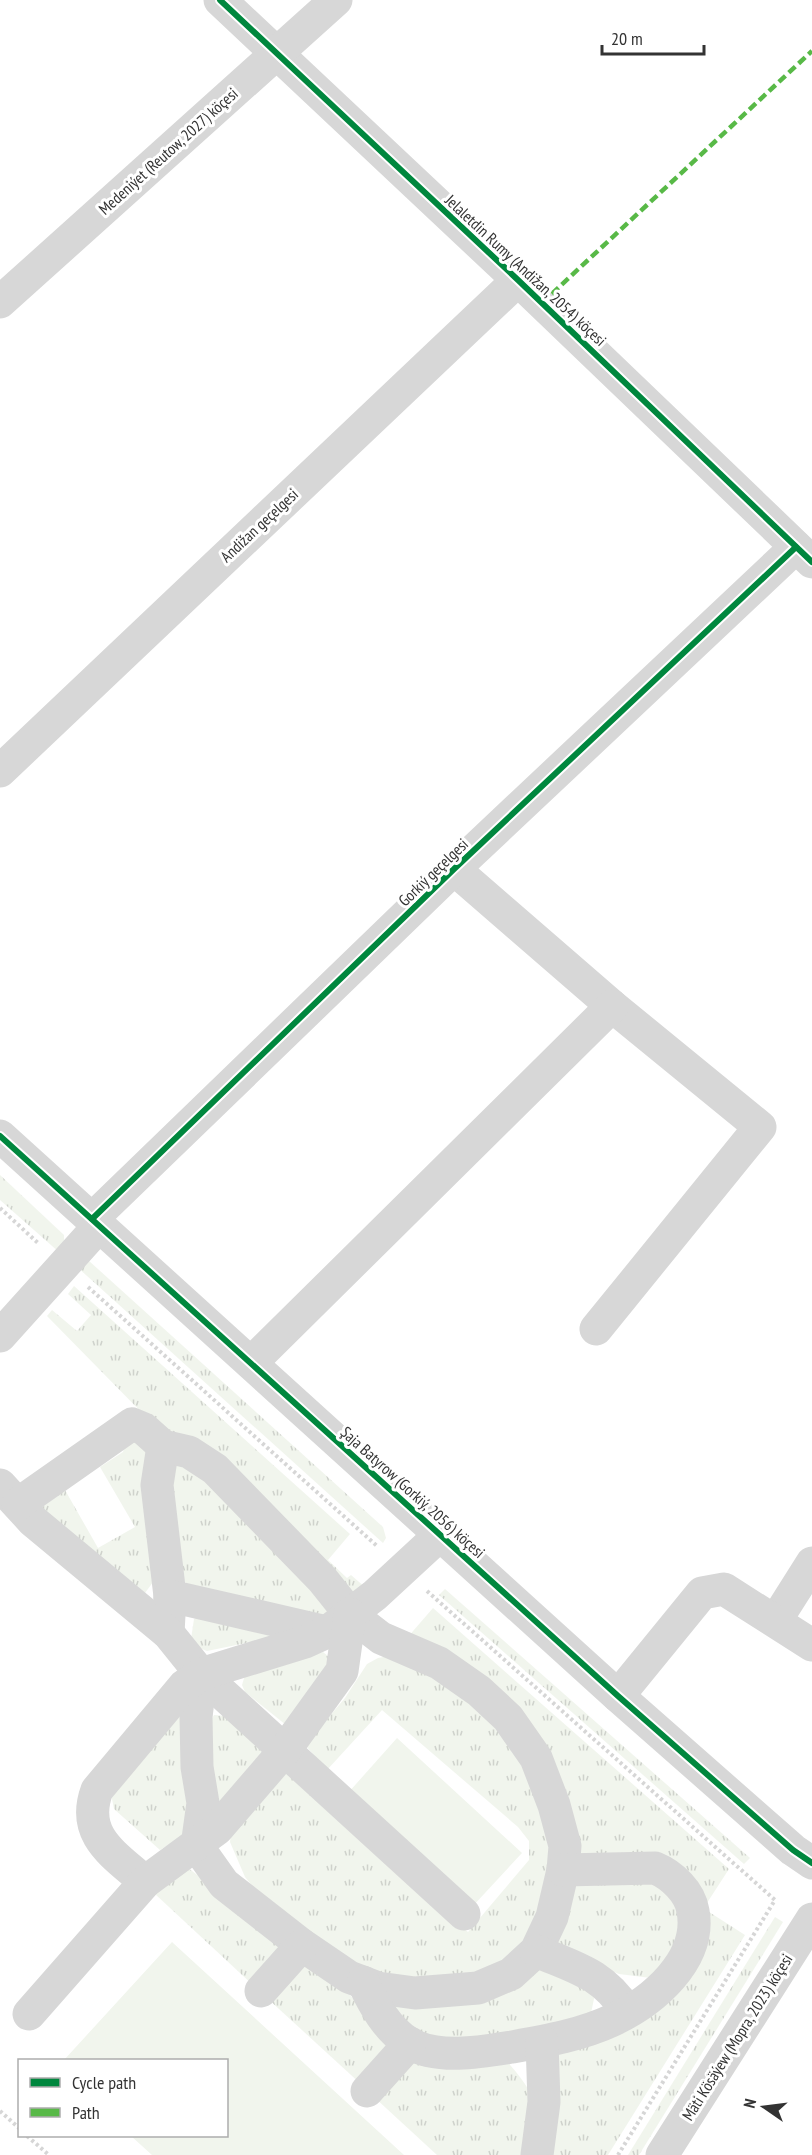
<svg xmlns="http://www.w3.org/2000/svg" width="812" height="2155" viewBox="0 0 812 2155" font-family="'PT Sans Narrow',sans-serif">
  <defs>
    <pattern id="grass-tufts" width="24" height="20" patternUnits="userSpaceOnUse" patternTransform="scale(1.5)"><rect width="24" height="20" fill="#f1f5ed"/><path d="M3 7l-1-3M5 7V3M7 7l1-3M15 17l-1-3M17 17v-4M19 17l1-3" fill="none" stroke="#cfd2cc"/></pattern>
  </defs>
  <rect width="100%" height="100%" fill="#fff"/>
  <g fill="url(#grass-tufts)">
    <path d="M0,1175L64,1235V1244L60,1253L0,1200Z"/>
    <path d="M88,1260L383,1527L386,1538L383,1543L76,1266Z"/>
    <path d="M74,1286L350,1534L328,1560L347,1578L351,1575L366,1588L362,1591H352L151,1422L47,1316L52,1310L77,1331L91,1315L68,1294Z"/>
    <path d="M135,1438L146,1452L156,1578L145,1593L41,1508L65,1490L98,1548L135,1527L100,1467L123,1452L125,1445Z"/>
    <path d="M189,1463L323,1598L328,1613L327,1617L190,1587L183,1580L168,1479L173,1465Z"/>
    <path d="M445,1589L750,1858L744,1864L439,1595Z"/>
    <path d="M433,1608L729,1869L705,1906L694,1891L577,1860L545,1758L407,1638Z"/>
    <path d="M199,1615L291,1634L207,1651L197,1647L191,1639L194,1619Z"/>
    <path d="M323,1652L328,1656L329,1665L286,1725L245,1692L242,1685L245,1675Z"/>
    <path d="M394,1655L476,1701L521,1754L554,1848L531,1937L499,1967L446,1984L353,1967L266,1903L245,1877L230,1842L232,1825L282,1767L468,1932L529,1860V1841L518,1827L382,1710L327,1770L305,1745L345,1698L367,1664L378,1658Z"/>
    <path d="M185,1701L182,1770L189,1814V1832L160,1850L114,1809L111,1794Z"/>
    <path d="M214,1715L228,1716L269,1750L221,1812L206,1728Z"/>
    <path d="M183,1864L285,1943L254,1986L155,1894Z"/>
    <path d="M636,1876L677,1896L685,1937L651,1978L619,1974L559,1949L553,1936L559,1918L578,1883Z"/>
    <path d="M706,1910L745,1935L608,2155H547L559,2051L614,2030Z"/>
    <path d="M775,1917L783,1922L639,2155H628Z"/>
    <path d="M304,1956L336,1980L398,2047L363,2086L267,1998Z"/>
    <path d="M533,1965L595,1994L590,2018L567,2026L426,2043L390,2006Z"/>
    <path d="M411,2054L504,2058C541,2100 536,2101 529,2155H437L374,2097Z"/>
  </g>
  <g fill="#f1f5ed">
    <path d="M397,1738L522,1853L472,1907L348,1793Z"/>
    <path d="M172,1942L404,2155H152L131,2136H226V2060H64Z"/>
  </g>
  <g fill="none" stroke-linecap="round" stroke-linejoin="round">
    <g stroke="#d6d6d6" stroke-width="4" stroke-dasharray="3 3" stroke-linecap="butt">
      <path d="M0,1208L39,1244"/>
      <path d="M88,1287L377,1546"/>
      <path d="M427,1591L775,1900L618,2155"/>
      <path d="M0,2111L20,2129"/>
      <path d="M27,2136L49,2155"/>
    </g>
    <g stroke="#d7d7d7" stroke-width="33">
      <path d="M220,0L518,280L812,562"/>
      <path d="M0,302L336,0"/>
      <path d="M0,771L518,280"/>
      <path d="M454,869L612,1006L760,1127L596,1329"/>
      <path d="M0,1136L618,1696L793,1850L812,1863"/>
      <path d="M92,1219L454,869L796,547"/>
      <path d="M0,1336L99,1226"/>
      <path d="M251,1363L612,1006"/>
      <path d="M163,1446L157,1485L170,1596L168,1633"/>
      <path d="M0,1485L33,1521L168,1633L201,1674L464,1914"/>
      <path d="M18,1504L132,1424L144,1429L163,1446L189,1452L215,1469L322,1579L350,1614L381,1638L439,1663L479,1691L508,1718L536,1758L554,1805L565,1846L563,1870L552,1917L536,1951L511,1974L478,1988L415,1993L378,1988L349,1977L302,1945L224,1884L197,1846L203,1803L197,1767L196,1717L201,1674"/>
      <path d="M170,1596L327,1632"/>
      <path d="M776,1620L812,1563"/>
      <path d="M618,1696L702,1593L724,1589L812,1645"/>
      <path d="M145,1882C115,1855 80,1836 97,1790L184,1686L201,1674L305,1642L327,1632L375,1595L440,1535"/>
      <path d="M536,1951C576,1968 602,1973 627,2011"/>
      <path d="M363,1982C374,2005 387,2029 409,2043C437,2060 482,2052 512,2047C546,2041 581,2035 613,2020C653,2001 702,1960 693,1911C690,1892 672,1875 655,1868L563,1870"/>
      <path d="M261,1991L302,1945"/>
      <path d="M29,2014L145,1882L217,1829L285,1750L342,1671L350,1614"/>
      <path d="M367,2091L410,2043"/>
      <path d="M537,2155L544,2102L542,2042"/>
      <path d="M662,2155L812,1919"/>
    </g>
    <path stroke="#58b947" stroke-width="4.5" stroke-dasharray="9 4.5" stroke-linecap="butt" d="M542,303L812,51"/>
    <g stroke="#fff" stroke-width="10">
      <g id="cycleway">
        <path d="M220,0L518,280L812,562"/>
        <path d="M0,1136L618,1696L793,1850L812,1863"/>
        <path d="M92,1219L454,869L796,547"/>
      </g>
    </g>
    <use href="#cycleway" stroke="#00873e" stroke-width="6"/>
  </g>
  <g text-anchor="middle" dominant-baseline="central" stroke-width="6" stroke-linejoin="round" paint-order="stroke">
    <g font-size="16" fill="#333" stroke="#fff">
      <text transform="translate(168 151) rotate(-42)">Medeniýet (Reutow, 2027) köçesi</text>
      <text transform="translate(526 270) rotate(43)">Jelaletdin Rumy (Andižan, 2054) köçesi</text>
      <text transform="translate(259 525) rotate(-43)">Andižan geçelgesi</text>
      <text transform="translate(433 872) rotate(-44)">Gorkiý geçelgesi</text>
      <text transform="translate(413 1492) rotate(42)">Şaja Batyrow (Gorkiý, 2056) köçesi</text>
      <text transform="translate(737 2037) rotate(-58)">Mäti Kösäýew (Mopra, 2023) köçesi</text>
    </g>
  </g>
  <rect x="18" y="2059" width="210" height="78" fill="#ffffff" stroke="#adadad" stroke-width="1.5"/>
  <rect x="30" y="2078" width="30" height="9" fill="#00873e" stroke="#adadad" stroke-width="1.5"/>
  <text x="72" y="2089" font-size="18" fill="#333333">Cycle path</text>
  <rect x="30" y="2108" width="30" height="9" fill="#58b947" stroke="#adadad" stroke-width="1.5"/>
  <text x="72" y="2119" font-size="18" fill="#333333">Path</text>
  <g transform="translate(764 2107) rotate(284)" stroke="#ffffff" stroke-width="4.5" paint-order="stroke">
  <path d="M0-4.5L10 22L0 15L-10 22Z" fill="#333333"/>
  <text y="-9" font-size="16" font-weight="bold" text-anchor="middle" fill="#333333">N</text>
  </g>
  <path d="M602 45v9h102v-9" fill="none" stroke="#333333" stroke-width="3"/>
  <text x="611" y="45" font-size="18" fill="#333333" stroke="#ffffff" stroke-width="4.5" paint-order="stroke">20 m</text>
</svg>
